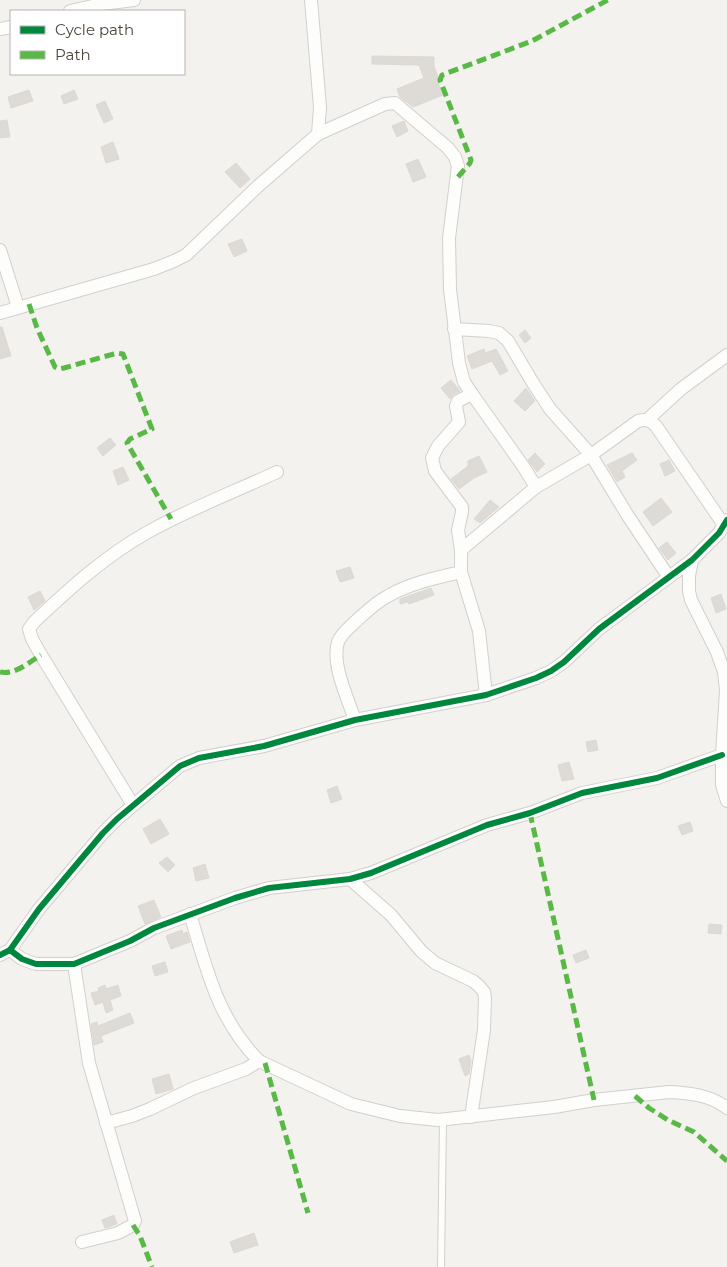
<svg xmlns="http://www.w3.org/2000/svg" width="727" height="1267" viewBox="0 0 727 1267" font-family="Montserrat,sans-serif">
  <rect width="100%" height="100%" fill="#f4f2ee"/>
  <g fill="#dedbd6" stroke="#dcd9d4">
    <path d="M372,56L434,57V66L439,79L437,80L443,95L413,107L400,97L397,89L424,78L419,65L372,64Z"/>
    <path d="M29,90L33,101L11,108L8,97Z"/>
    <path d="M74,90L78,99L64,104L61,96Z"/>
    <path d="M105,101L113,119L104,123L96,105Z"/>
    <path d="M7,120L10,137L0,138V121Z"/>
    <path d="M404,121L408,131L397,137L392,126Z"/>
    <path d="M113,142L119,159L106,163L101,147Z"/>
    <path d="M418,159L426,177L413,182L406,164Z"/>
    <path d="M236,163L250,179L240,188L225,172Z"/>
    <path d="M242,239L247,251L234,257L228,244Z"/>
    <path d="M0,327H2L11,356L0,359Z"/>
    <path d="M525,330L531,338L525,343L519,335Z"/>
    <path d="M484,349L485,353L496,349L508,371L500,375L492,361L472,369L467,356Z"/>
    <path d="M451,380L460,391L454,394L450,399L441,388Z"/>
    <path d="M526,388L535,401L525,411L514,401Z"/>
    <path d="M110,438L116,445L103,456L97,448Z"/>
    <path d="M535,453L545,464L537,472L528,460Z"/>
    <path d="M632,453L637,460L622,471L625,477L617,482L607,465Z"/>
    <path d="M479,456L487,472L474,478L459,489L451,479L468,466V461Z"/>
    <path d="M669,460L675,471L665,476L660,464Z"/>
    <path d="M123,467L129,480L118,485L113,471Z"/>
    <path d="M661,498L672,512L653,526L643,512Z"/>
    <path d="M490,500L499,507L480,523L474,519Z"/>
    <path d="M667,542L676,553L668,560L659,548Z"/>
    <path d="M350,567L354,578L340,582L336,571Z"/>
    <path d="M431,588L434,595L409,604L408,602L400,604V599Z"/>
    <path d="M40,591L45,601L34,610L28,597Z"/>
    <path d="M721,594L726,609L716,613L711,598Z"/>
    <path d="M596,740L598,750L588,752L586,742Z"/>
    <path d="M569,762L574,779L562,781L558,765Z"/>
    <path d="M337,786L342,799L331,803L327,790Z"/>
    <path d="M160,819L169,834L151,844L143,829Z"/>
    <path d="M690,822L693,831L682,835L678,826Z"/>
    <path d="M167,857L175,865L168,872L159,863Z"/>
    <path d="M205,864L209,878L196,881L193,868Z"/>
    <path d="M154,900L161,917L145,924L138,906Z"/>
    <path d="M709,924L722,925L721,934L708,933Z"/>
    <path d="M182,930L183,934L187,932L190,942L171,949L166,936Z"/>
    <path d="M586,950L589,958L576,963L573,955Z"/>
    <path d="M165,962L168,972L155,976L152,966Z"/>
    <path d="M105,985L106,989L118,985L121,996L110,1000L113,1010L106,1013L103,1002L95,1005L91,993L99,991L98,988Z"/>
    <path d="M130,1013L134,1023L101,1036L103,1042L94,1045L91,1024L97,1022L98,1026Z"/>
    <path d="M469,1055L471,1061L469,1074L465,1076L459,1059Z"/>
    <path d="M169,1074L173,1089L156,1094L152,1079Z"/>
    <path d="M114,1215L117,1224L105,1228L102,1220Z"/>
    <path d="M254,1233L258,1245L234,1253L230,1242Z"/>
  </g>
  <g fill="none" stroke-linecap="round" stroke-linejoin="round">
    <g stroke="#d2d0cb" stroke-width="8">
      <path id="lane" d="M441,1267L443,1120"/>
    </g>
    <g stroke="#d2d0cb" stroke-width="14">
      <g id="street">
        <path d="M70,11L102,4L134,0"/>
        <path d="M0,29L11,27"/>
        <path d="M318,134L385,104L395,103L448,148L455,157L458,166L449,238L450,289L459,363L464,382L472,394L523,466L536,487"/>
        <path d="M0,250L18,307"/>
        <path d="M0,313L154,269L174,261L186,255L257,187L318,134L320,107L311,0"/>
        <path d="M454,329L489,331L499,333L508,341L533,383L550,409L591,455L628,516L668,576"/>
        <path d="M472,394L458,401L456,406L459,422L438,446L432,458L435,471L462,507V512L458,530L461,550V572L479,631L486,695"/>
        <path d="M647,420L681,389L727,355"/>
        <path d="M461,550L536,487L591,455L638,421C646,419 650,420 656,426L724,525"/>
        <path d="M692,560L689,576V591L691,600L717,652L724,672L726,690L722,755V785L727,801"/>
        <path d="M355,720C348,699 331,664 338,642C341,634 349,628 355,622C365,613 376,602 388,596C410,583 436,578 461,572"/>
        <path d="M133,805L41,655L32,639L29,629L34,622C69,589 105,556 148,532C189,509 234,492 277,472"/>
        <path d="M350,879L391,915L421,951L435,963L473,981L479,986L484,992L485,998L484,1030L471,1117"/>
        <path d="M190,914C207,970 217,1018 259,1061L351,1104L400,1116L438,1120L554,1107L594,1100L669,1092C690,1093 710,1095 727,1108"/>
        <path d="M10,950L22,959L36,964H74L130,941L154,928L235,898L269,888L350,879L371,873L487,825L530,813L582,793L657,778L722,755"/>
        <path d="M0,955L10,950L39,909L103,833L117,819L180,766L199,758L264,746L355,720L486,695L536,678L551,671L564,662L599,629L692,560L719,533L727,520"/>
        <path d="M74,964L89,1063L135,1221L133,1225L118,1233L82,1242"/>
        <path d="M106,1123L132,1116L150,1109L194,1088L246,1069L259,1061"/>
      </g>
    </g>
    <use href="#lane" stroke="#fdfdfc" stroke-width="6"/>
    <use href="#street" stroke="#fdfdfc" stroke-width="12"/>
    <g stroke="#58b947" stroke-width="5" stroke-dasharray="10 5" stroke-linecap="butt">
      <path d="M458,177L470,163L471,160L440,80L442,75L532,41L608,0"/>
      <path d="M29,304L37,328L55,367L59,369L64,368L117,353L123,354L152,429L130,439L127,443L171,519"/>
      <path d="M0,672C15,675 28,663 41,655"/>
      <path d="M530,813L594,1100"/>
      <path d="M265,1063L308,1213"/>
      <path d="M635,1096L649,1108L668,1120L694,1132L727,1161"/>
      <path d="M133,1225L140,1236L152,1267"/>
    </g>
    <g stroke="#fff" stroke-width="9">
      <g id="cycleway">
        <path d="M10,950L22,959L36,964H74L130,941L154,928L235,898L269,888L350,879L371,873L487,825L530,813L582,793L657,778L722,755"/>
        <path d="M0,955L10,950L39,909L103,833L117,819L180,766L199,758L264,746L355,720L486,695L536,678L551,671L564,662L599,629L692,560L719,533L727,520"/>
      </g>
    </g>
    <use href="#cycleway" stroke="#00873e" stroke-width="6"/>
  </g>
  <rect x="10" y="10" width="175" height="65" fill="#ffffff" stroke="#b7b4b0"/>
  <rect x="20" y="26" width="25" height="8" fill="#00873e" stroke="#b7b4b0"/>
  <text x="55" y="35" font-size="15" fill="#4b4439">Cycle path</text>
  <rect x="20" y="51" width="25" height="8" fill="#58b947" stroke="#b7b4b0"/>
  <text x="55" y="60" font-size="15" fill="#4b4439">Path</text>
</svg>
